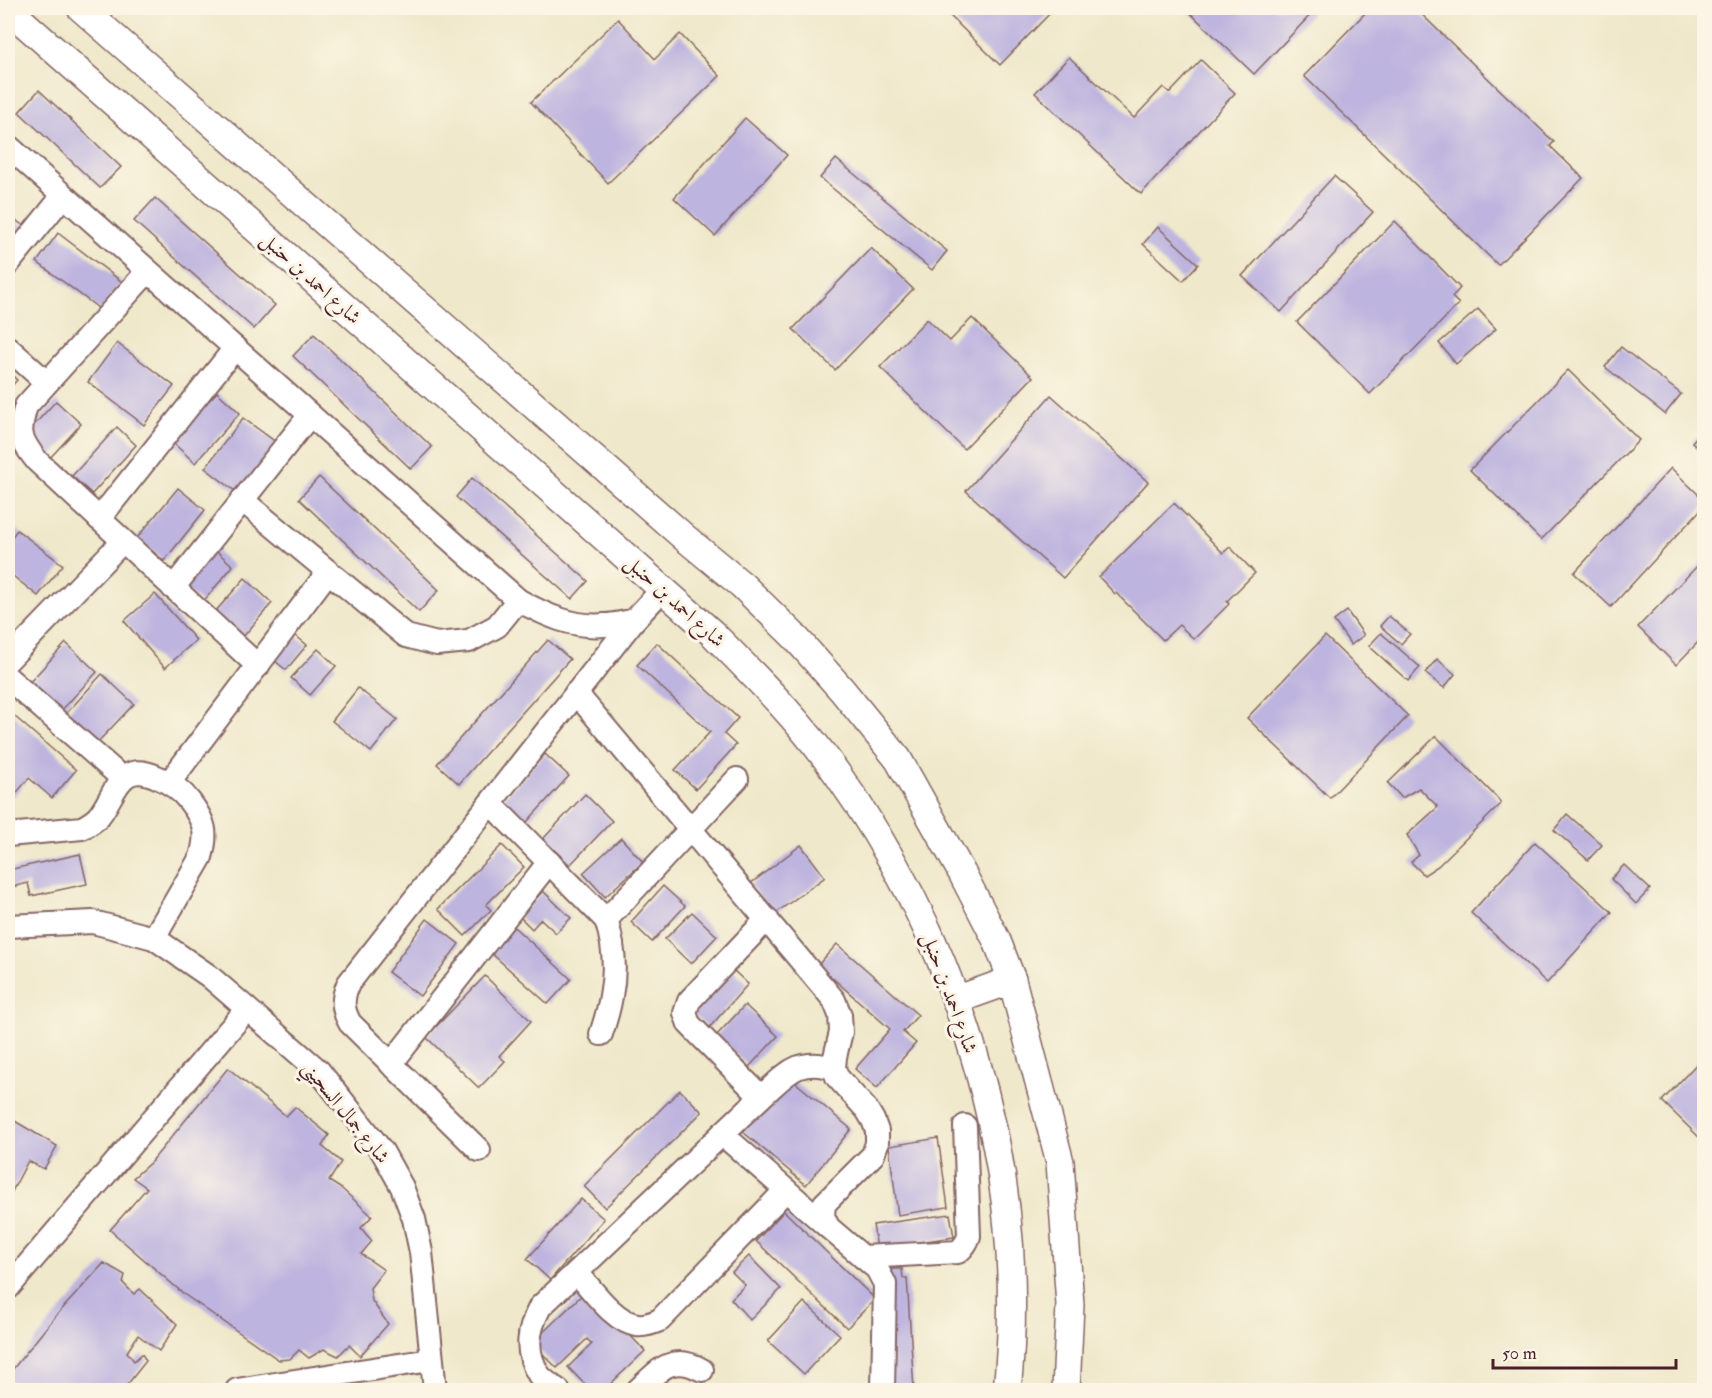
<svg xmlns="http://www.w3.org/2000/svg" width="1712" height="1398" viewBox="0 0 1712 1398" font-family="'IM FELL Double Pica',Amiri,serif">
  <rect width="100%" height="100%" fill="#fcf5e5"/>
  <filter id="ink" filterUnits="userSpaceOnUse"><feTurbulence type="fractalNoise" baseFrequency=".0167" numOctaves="2"/><feDisplacementMap in="SourceGraphic" scale="12" xChannelSelector="R" yChannelSelector="G"/><feConvolveMatrix kernelMatrix="1 2 1 2 8 2 1 2 1" color-interpolation-filters="sRGB"/></filter>
  <filter id="wash" filterUnits="userSpaceOnUse"><feTurbulence type="fractalNoise" baseFrequency=".008" numOctaves="4" result="noise"/><feDisplacementMap in="SourceGraphic" scale="24" xChannelSelector="R" yChannelSelector="G"/><feGaussianBlur stdDeviation="1.35" result="paint"/><feColorMatrix in="noise" values="0 0 0 0 0 0 0 0 0 0 0 0 0 0 0 0 0 1.4 0 .05"/><feComposite in="paint" operator="in"/></filter>
  <g filter="url(#wash)">
    <rect width="100%" height="100%" fill="#efe8ca"/>
    <g id="blocks">
      <g fill="#bdb4df">
        <path d="M942,8H1055L1000,65Z"/>
        <path d="M1185,8H1317L1254,74Z"/>
        <path d="M1370,8H1415L1554,142L1550,146L1583,178L1498,265L1304,76Z"/>
        <path d="M618,19L655,59L680,34L720,76L608,183L531,102Z"/>
        <path d="M1069,57L1134,118L1163,87L1170,93L1201,60L1235,93L1141,194L1035,93Z"/>
        <path d="M39,90L121,167L100,188L19,112Z"/>
        <path d="M745,118L787,155L715,236L674,198Z"/>
        <path d="M836,159L947,251L932,270L820,178Z"/>
        <path d="M1334,176L1373,212L1281,312L1242,276Z"/>
        <path d="M155,198L275,305L254,329L134,221Z"/>
        <path d="M8,214L26,228L8,253Z"/>
        <path d="M1395,221L1460,288L1452,297L1459,304L1370,394L1297,322Z"/>
        <path d="M1158,227L1198,264L1183,281L1143,244Z"/>
        <path d="M58,233L122,282L101,310L37,262Z"/>
        <path d="M871,248L913,289L835,370L793,329Z"/>
        <path d="M1478,309L1496,329L1456,364L1439,343Z"/>
        <path d="M972,318L1033,377L964,449L880,367L927,319L950,341Z"/>
        <path d="M314,334L432,447L411,469L293,356Z"/>
        <path d="M117,343L174,386L144,425L88,382Z"/>
        <path d="M1621,347L1681,394L1665,414L1605,367Z"/>
        <path d="M1568,370L1639,440L1541,540L1470,470Z"/>
        <path d="M8,371L17,380L8,390Z"/>
        <path d="M217,392L240,413L195,463L171,441Z"/>
        <path d="M1051,395L1148,482L1063,578L966,491Z"/>
        <path d="M56,401L81,424L49,459L24,436Z"/>
        <path d="M243,418L277,443L239,494L205,468Z"/>
        <path d="M117,427L136,445L92,494L72,476Z"/>
        <path d="M1704,429V454L1692,442Z"/>
        <path d="M1671,468L1704,500V506L1611,607L1574,573Z"/>
        <path d="M319,477L439,590L419,612L299,499Z"/>
        <path d="M472,478L588,581L572,599L456,497Z"/>
        <path d="M178,488L205,510L164,561L137,538Z"/>
        <path d="M1174,503L1223,553L1230,547L1255,573L1227,601L1229,604L1194,639L1179,625L1163,640L1116,593L1115,594L1099,577Z"/>
        <path d="M17,530L63,565L38,596L8,572V542Z"/>
        <path d="M212,547L233,566L202,603L180,585Z"/>
        <path d="M1704,559V636L1676,665L1638,627Z"/>
        <path d="M245,578L272,603L243,637L214,613Z"/>
        <path d="M155,594L196,640L165,668L124,621Z"/>
        <path d="M1347,611L1364,635L1351,645L1334,621Z"/>
        <path d="M1389,616L1410,634L1401,644L1380,626Z"/>
        <path d="M290,631L307,645L286,670L269,656Z"/>
        <path d="M1381,633L1420,667L1408,681L1369,646Z"/>
        <path d="M1325,636L1408,716L1330,798L1247,718Z"/>
        <path d="M548,640L570,659L459,784L437,764Z"/>
        <path d="M66,643L97,672L59,713L28,684Z"/>
        <path d="M657,643L738,718L724,734L736,745L696,789L675,770L710,732L637,665Z"/>
        <path d="M318,649L336,666L310,695L291,678Z"/>
        <path d="M1437,659L1455,674L1444,688L1425,673Z"/>
        <path d="M102,674L134,704L96,744L65,715Z"/>
        <path d="M358,688L397,719L371,752L332,721Z"/>
        <path d="M13,715L76,770L52,798L29,778L8,803V721Z"/>
        <path d="M1436,736L1498,799L1501,804L1438,866L1424,875L1411,862L1419,855L1407,835L1438,807L1419,788L1402,798L1388,783Z"/>
        <path d="M545,754L569,776L525,824L501,801Z"/>
        <path d="M585,794L612,821L570,865L543,839Z"/>
        <path d="M1567,814L1602,845L1588,860L1554,830Z"/>
        <path d="M621,838L643,862L605,897L583,873Z"/>
        <path d="M1535,842L1612,912L1547,983L1471,913Z"/>
        <path d="M502,845L524,867L486,905L491,910L465,936L438,909Z"/>
        <path d="M801,845L825,877L773,915L750,884Z"/>
        <path d="M80,854L87,884L31,896L28,883L8,888V870Z"/>
        <path d="M1624,865L1650,889L1636,904L1611,879Z"/>
        <path d="M663,886L685,906L652,942L631,922Z"/>
        <path d="M543,891L571,918L556,933L541,919L532,929L519,916Z"/>
        <path d="M692,912L717,936L691,964L665,939Z"/>
        <path d="M427,919L459,944L420,996L388,972Z"/>
        <path d="M514,927L571,979L548,1004L491,953Z"/>
        <path d="M837,944L918,1015L903,1032L916,1043L877,1088L855,1069L890,1029L818,965Z"/>
        <path d="M733,970L748,984L709,1028L693,1014Z"/>
        <path d="M485,976L531,1021L499,1056L505,1061L479,1088L426,1037Z"/>
        <path d="M745,1005L778,1036L749,1067L716,1036Z"/>
        <path d="M1704,1056V1142L1662,1101Z"/>
        <path d="M228,1068L286,1116L295,1107L329,1135L322,1146L341,1162L329,1181L342,1189L372,1216L361,1228L372,1241L361,1254L384,1270L370,1288L372,1301L388,1324L360,1356L349,1345L338,1356L324,1349L309,1358L299,1350L290,1359L279,1360L185,1295L110,1230L147,1188L133,1178L152,1161Z"/>
        <path d="M789,1077L851,1129L806,1185L743,1132Z"/>
        <path d="M680,1090L702,1112L605,1208L584,1186Z"/>
        <path d="M8,1117L57,1146L44,1169L28,1161L8,1199Z"/>
        <path d="M938,1138L948,1207L898,1215L889,1146Z"/>
        <path d="M581,1199L604,1219L550,1280L527,1259Z"/>
        <path d="M784,1211L875,1299L847,1328L756,1241Z"/>
        <path d="M950,1214L954,1237L877,1248L873,1225Z"/>
        <path d="M749,1256L781,1289L750,1320L731,1299L745,1285L732,1272Z"/>
        <path d="M104,1263L125,1275L123,1283L134,1294L140,1289L177,1324L159,1351L138,1335L127,1352L134,1361L142,1354L146,1361L123,1390H45L8,1381V1375L54,1318Z"/>
        <path d="M884,1269H902L903,1278H907L914,1390H892Z"/>
        <path d="M587,1290L645,1351L604,1390H590L568,1367L592,1344L587,1339L557,1368L532,1343Z"/>
        <path d="M804,1302L840,1335L804,1374L768,1341Z"/>
      </g>
    </g>
  </g>
  <g filter="url(#ink)">
    <use href="#blocks" fill-opacity="0" stroke="#846563" stroke-width="1.5"/>
    <g fill="none" stroke-linecap="round" stroke-linejoin="round">
      <g stroke="#846563" stroke-width="26">
        <g id="minor">
          <path d="M8,146L518,600C545,615 573,628 605,625C614,625 624,622 633,621"/>
          <path d="M8,264L63,196"/>
          <path d="M148,271L26,406C18,433 19,438 37,461L258,666"/>
          <path d="M8,348L46,382"/>
          <path d="M242,500L406,636L437,644L469,641L497,626L518,600"/>
          <path d="M99,519L235,348"/>
          <path d="M173,588L310,415"/>
          <path d="M8,660L123,541"/>
          <path d="M8,678L122,778"/>
          <path d="M576,693L834,1000L840,1015L841,1032L835,1057L834,1068L837,1077L867,1110L873,1120L877,1131V1143L873,1155L824,1204L823,1216L828,1227L877,1269L885,1284L883,1390"/>
          <path d="M169,783L328,572"/>
          <path d="M490,803L606,920C614,944 616,971 611,996C609,1009 605,1022 601,1034"/>
          <path d="M8,835L82,828C88,825 93,822 98,817C116,796 118,759 157,777C169,782 182,791 190,802C205,822 208,833 201,857L154,938"/>
          <path d="M606,920L737,779"/>
          <path d="M8,926L93,922L154,938L209,976L319,1071L382,1151L402,1187L414,1219L421,1252L435,1390"/>
          <path d="M391,1064L549,862"/>
          <path d="M761,1097L689,1024L685,1013L689,1001L767,919"/>
          <path d="M722,1134L828,1227"/>
          <path d="M479,1150L350,1023C342,1009 342,999 348,984L633,621L663,589"/>
          <path d="M863,1257L958,1252C964,1247 967,1243 969,1236L965,1126"/>
          <path d="M577,1273C592,1289 614,1322 637,1325C645,1326 653,1323 660,1320L786,1190"/>
          <path d="M8,1288L247,1009"/>
          <path d="M237,1390L431,1360"/>
          <path d="M558,1390C552,1386 544,1381 539,1375C524,1351 528,1330 540,1307L761,1097C787,1074 797,1057 834,1068"/>
          <path d="M638,1390C659,1370 672,1353 702,1370"/>
        </g>
      </g>
      <g stroke="#846563" stroke-width="30">
        <g id="tertiary">
          <path d="M81,8L685,538L742,585L794,636L842,690L898,759L962,873L997,941L1012,980L1060,1162L1070,1305L1066,1390"/>
          <path d="M8,9L712,633C757,678 802,723 838,775C963,952 1030,1174 1007,1390"/>
          <path d="M956,1000L1012,980"/>
        </g>
      </g>
      <use href="#minor" stroke="#fff" stroke-width="22"/>
      <use href="#tertiary" stroke="#fff" stroke-width="27"/>
    </g>
  </g>
  <g text-anchor="middle" dominant-baseline="central" stroke-width="6" stroke-linejoin="round" paint-order="stroke">
    <g font-size="20" fill="#4a1f2b" stroke="#fcf5e5">
      <text transform="translate(311 278) rotate(42)">شارع احمد بن حنبل</text>
      <text transform="translate(675 601) rotate(42)">شارع احمد بن حنبل</text>
      <text transform="translate(950 993) rotate(70)">شارع احمد بن حنبل</text>
      <text transform="translate(346 1112) rotate(51)">شارع جمال السحيني</text>
    </g>
  </g>
  <rect width="1712" height="1398" fill="none" stroke="#fcf5e5" stroke-width="30"/>
  <path d="M1493 1359v9h183v-9" fill="none" stroke="#4a1f2b" stroke-width="3"/>
  <text x="1502" y="1359" font-size="18" fill="#4a1f2b" stroke="#fcf5e5" stroke-width="4.5" paint-order="stroke">50 m</text>
</svg>
